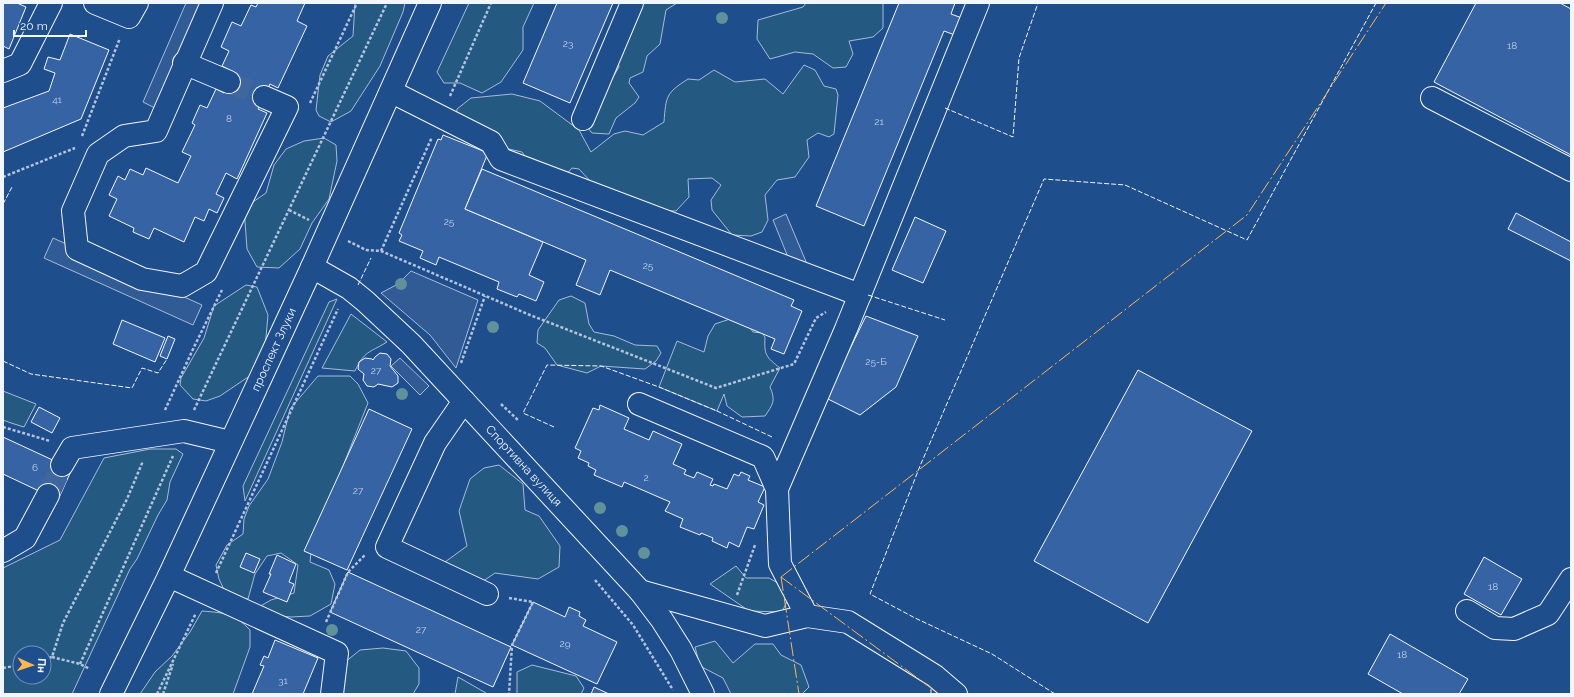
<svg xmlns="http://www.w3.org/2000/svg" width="1574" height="697" viewBox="0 0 1574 697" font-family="Raleway,sans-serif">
  <rect width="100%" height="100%" fill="#1f4e8c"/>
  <g fill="#245a82" stroke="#a8bbd7" fill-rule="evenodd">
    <path d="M355,3H405L403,12L380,66L351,111L331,122L319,116L316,110L320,75L328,56L353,36Z"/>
    <path d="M469,3H534L523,27V50L501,82L482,93L460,83H444L437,72Z"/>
    <path d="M639,3H677L666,10L660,44L647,56L643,72L630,78L629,83L639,97L635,103L616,118L609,134L592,133L588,128L590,116L619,67L613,30Z"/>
    <path d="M806,3H883V28L873,37L849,41L853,54L846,67L833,68L813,54L795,52L770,59L757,39L758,20L803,7Z"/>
    <path d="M804,65L815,70L824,86L836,89L838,95L834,134L829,137L818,133L807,140L809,157L795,177L777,180L765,195L768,220L762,232L751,236L732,235L712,210L711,200L721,185L712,178L688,179L689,197L676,211L638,210L592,183L579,169L572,168L565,176L535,170L522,152L500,147L455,126L457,109L471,98L512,94L540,101L579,130L591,152L614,134L625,131L643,135L664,122C666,96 666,93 688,79L699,80L714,70L735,82L765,79L783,94Z"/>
    <path d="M324,138L336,145L337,161L329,199L312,223L300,249L279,268L257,267L247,249L244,208L266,193L274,165L286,149L304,141Z"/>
    <path d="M246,285L257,287L268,315L264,359L257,371L220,396L206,401L193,399L180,385L181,378L204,338L214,306Z"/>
    <path d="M571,296L585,303L589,324L594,332L614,336L635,345L657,346L661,353L656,361L645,369L601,366L587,373L557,365L545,348L537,343L538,330L559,300Z"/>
    <path d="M337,299L245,501L243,486L329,302Z"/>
    <path d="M351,314L387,342C369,353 364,351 355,371L322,368Z"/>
    <path d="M733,318L746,322L753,332L762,333L765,337C764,355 766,357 780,368L770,387C776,401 773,404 765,416L742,417L727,406L724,394L717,411L659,387L677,341L704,352L708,336L715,324Z"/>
    <path d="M318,376H350L358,384L368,403L312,544L310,562L329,570L335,584L331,604L310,616L291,617L269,615L257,608L271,600L294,593L298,565L281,553L267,556L255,574L248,599L227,596L219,579L216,565L227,545L243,534L244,519L249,506L268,479L282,442L290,409Z"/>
    <path d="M3,391L36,404L24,427L11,423L3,420Z"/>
    <path d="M150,449H176L183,454L170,482L167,500L158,515L137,559L130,569L72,694H3V568L60,540L104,458ZM20,653H44V677H20Z"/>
    <path d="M499,465L523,484L525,510L539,516L560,546L559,567L538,579L495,573L476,586L442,573L445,562L467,546L459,511L470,479L484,468Z"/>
    <path d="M736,566L746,578H769L792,591L782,612L749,611L710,584Z"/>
    <path d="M202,611C225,613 234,613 250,630V647L233,694H140L155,672L172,656L190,632Z"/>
    <path d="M715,641L733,663L755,644H773L781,655L801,665L809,687L802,694H731L723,678L700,666L695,647Z"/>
    <path d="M383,648L406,651L419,668V684L413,694H337L334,671L360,650Z"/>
    <path d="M532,665L576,676L584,688L581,694H517V672Z"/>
    <path d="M458,677L486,693V694H455Z"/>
  </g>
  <g fill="#305b95" stroke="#a8bbd7">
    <path d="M186,3H203L157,109L143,102Z"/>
    <path d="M786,214L812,276L798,282L773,220Z"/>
    <path d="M53,238L202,305L193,325L44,258Z"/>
    <path d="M411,271L478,300L456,368L430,335L381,293L398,284Z"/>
    <path d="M400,358L429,386L420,395L391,366Z"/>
  </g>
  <g fill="#3563a3" stroke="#f2f6ff">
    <path d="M3,3H17L26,7L9,49L3,46Z"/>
    <path d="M258,3H305L297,21L307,26L278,88L270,84L258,109L267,113L237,179L226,173L216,194L224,198L217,213L209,209L204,221L195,217L184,242L154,228L149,239L133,232L134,228L109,216L117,199L109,195L118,176L125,180L130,169L143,175L146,168L178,183L191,156L182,152L195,125L192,123L200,105L207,108L216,89L224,93L234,72L222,66L229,51L221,47L232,22L241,26L251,5L256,7Z"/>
    <path d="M557,3H613L570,103L523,83Z"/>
    <path d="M899,3H955L951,14L962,18L955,35L944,31L864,226L816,206Z"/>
    <path d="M1476,3H1560L1571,9V155L1434,82Z"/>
    <path d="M70,34L109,50L81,119L3,152V108L49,91L55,73L44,69L48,57L60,60Z"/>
    <path d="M443,135L488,153L465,209L543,242L529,275L544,282L536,301L519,294L517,297L497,289L499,282L439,257L436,265L420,258L423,251L399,241L402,235L399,233L438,139L441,140Z"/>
    <path d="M482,169L794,300L791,306L802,311L784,354L771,349L775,339L610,270L600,295L576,285L586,260L465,209Z"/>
    <path d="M1516,213L1571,242V261L1508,229Z"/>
    <path d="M915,217L946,231L923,283L892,270Z"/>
    <path d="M866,316L918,336L896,387L860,415L826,398Z"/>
    <path d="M122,320L165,338L155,362L113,344Z"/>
    <path d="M168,336L175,339L167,359L160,356Z"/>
    <path d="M380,353L387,354L391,359L390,366L398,376V383L392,387L378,384L374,387L367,386L363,380L364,374L358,369L359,362L365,358L372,359L373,360L375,357Z"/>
    <path d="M1138,370L1252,431L1148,623L1034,561Z"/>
    <path d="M600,405L629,418L624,429L649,440L653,431L682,444L673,464L686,470L684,474L694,478L697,472L713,479L710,485L713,486L714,484L727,489L734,474L739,476L741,472L750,476L748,480L765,487L758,502L764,505L754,529L747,527L739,547L729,542L727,548L712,541L713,538L701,533L700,535L680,527L683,519L665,511L670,502L624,482L622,487L594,475L596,470L588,466L589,463L578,458L581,451L575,448L593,408L599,410Z"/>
    <path d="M39,407L60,418L52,433L31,422Z"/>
    <path d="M369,409L412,429L347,570L304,551Z"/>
    <path d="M3,437L72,469L58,500L3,474Z"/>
    <path d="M246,553L260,559L254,573L240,567Z"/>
    <path d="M277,555L296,564L289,582L294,584L287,602L263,592L271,574H269Z"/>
    <path d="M1484,557L1522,579L1501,615L1464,594Z"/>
    <path d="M348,572L511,647L493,687L330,612Z"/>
    <path d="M533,602L565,617L569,607L580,612L579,616L586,620L583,626L617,642L597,684L512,645Z"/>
    <path d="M1390,634L1468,679L1459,694H1403L1368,674Z"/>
    <path d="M275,640L318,658L303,694H252L264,666L260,665L264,656L268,658Z"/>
    <path d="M594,687L609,694H591Z"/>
  </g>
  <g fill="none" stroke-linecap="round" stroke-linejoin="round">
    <g stroke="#3f679d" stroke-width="22" stroke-dasharray="22 11" stroke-linecap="butt">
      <path d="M229,82L264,97"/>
      <path d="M48,495L62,465"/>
    </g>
    <g stroke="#f2f6ff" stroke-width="24">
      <g id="minor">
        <path d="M95,3L129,17L137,3"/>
        <path d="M212,3L156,131L124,136L98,154L73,211L77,249L142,279L182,286L206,272L287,107L264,97"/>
        <path d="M184,63L229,82"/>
        <path d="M3,71L20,64L51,3"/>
        <path d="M392,92L491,142L501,159L860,295"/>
        <path d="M1432,98L1571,170"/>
        <path d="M583,119L632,3"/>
        <path id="s1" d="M312,267L349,288L365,301L411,344L640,591L662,620L681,650L703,694"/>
        <path d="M464,401L435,443L387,547L487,594"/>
        <path d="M639,404L763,457L777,489"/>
        <path d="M62,465L72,448L184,431L230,442"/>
        <path d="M3,551L25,538L48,495"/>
        <path d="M169,576L337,653L332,694"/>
        <path d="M640,591L765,626L807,616L848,622L935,676L956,694"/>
        <path d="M1467,611L1495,628L1514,629L1548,614L1571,579"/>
        <path d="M807,616L780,564L777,489L846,329L978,3"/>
      </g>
    </g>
    <g stroke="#f2f6ff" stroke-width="24">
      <g id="major">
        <path id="s2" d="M111,694L169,576L312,267L430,3"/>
      </g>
    </g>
    <g stroke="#b3c4dc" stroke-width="2.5" stroke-dasharray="3 2" stroke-linecap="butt">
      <path d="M450,96L491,3"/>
      <path d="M310,103L357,3"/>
      <path d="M82,136L120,38"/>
      <path d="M3,177L75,148"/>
      <path d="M289,210L309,220"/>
      <path d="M348,241L366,250L381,251L530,315L716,388L794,364L816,318L826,312"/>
      <path d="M381,251L432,137"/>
      <path d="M461,363L485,296"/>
      <path d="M501,404L519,421"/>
      <path d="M165,410L194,347L222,290"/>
      <path d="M194,410L387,3"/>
      <path d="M3,427L50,441"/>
      <path d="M216,573L338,309"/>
      <path d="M595,580L633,625L673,690"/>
      <path d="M737,595L755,545"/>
      <path d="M509,598L533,602L512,645L509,694"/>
      <path d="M326,622L348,572L365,555"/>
      <path d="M52,657L80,664L90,669"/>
      <path d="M44,659L52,657L63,623L127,499L143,461"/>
      <path d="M80,664L173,456"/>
      <path d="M3,668L20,665"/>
      <path d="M157,694L196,613"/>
      <path d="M163,694L173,664"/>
    </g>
    <use href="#minor" stroke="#1f4e8c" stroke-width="22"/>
    <use href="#major" stroke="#1f4e8c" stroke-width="22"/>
    <g stroke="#f2f6ff" stroke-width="1" stroke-dasharray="5 2" stroke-linecap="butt">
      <path d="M945,108L1013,137L1019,58L1038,3"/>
      <path d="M3,204L12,187"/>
      <path d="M358,285L371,258"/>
      <path d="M868,295L945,320"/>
      <path d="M3,361L31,374L132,388L142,368L158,373L167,359"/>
      <path d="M554,427L523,413L547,365L601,366L659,387L717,411L772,437"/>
      <path d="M931,694V689"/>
      <path d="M1055,694L992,654L915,618L870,594L920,466L1044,179L1125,185L1247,240L1376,3"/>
    </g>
    <g stroke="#ffb74d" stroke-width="1" stroke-dasharray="14 3 2 3" stroke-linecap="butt">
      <path d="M781,577L1247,215L1386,3"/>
      <path d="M781,577L939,694"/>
      <path d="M781,577L799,694"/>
    </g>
  </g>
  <g fill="#61919a">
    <circle cx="722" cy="18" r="6"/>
    <circle cx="401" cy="284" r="6"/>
    <circle cx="493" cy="327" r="6"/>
    <circle cx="402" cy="394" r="6"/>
    <circle cx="600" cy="508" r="6"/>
    <circle cx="622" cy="531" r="6"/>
    <circle cx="644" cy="553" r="6"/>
    <circle cx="332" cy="630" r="6"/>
  </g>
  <g text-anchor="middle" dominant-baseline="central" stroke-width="3" stroke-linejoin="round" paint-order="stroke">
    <g font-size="10" fill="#c3d1e8">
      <text x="568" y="43">23</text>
      <text x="1512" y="45">18</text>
      <text x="57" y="99">41</text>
      <text x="229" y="118">8</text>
      <text x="879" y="121">21</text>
      <text x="449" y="221">25</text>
      <text x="648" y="265">25</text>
      <text x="876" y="361">25-Б</text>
      <text x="376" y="370">27</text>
      <text x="35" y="467">6</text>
      <text x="646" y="477">2</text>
      <text x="358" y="490">27</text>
      <text x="1493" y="586">18</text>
      <text x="421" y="629">27</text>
      <text x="565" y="643">29</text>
      <text x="1402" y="654">18</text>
      <text x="283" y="680">31</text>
    </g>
    <g font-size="12" fill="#f2f6ff" stroke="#1f4e8c">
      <text stroke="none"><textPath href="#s2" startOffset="381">проспект Злуки</textPath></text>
      <text stroke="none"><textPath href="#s1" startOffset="292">Спортивна вулиця</textPath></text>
    </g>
  </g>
  <rect width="1574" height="697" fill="none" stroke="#f2f6ff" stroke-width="8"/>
  <g transform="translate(32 665) rotate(93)"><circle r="19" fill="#1f4e8c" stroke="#7391ba"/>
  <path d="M0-3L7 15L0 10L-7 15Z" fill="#ffb74d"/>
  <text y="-6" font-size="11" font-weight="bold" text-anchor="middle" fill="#f2f6ff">Пн</text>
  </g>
  <path d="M14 30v6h72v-6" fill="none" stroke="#f2f6ff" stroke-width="2"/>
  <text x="20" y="30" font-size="12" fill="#f2f6ff" stroke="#1f4e8c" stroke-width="3" paint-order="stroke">20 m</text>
</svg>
